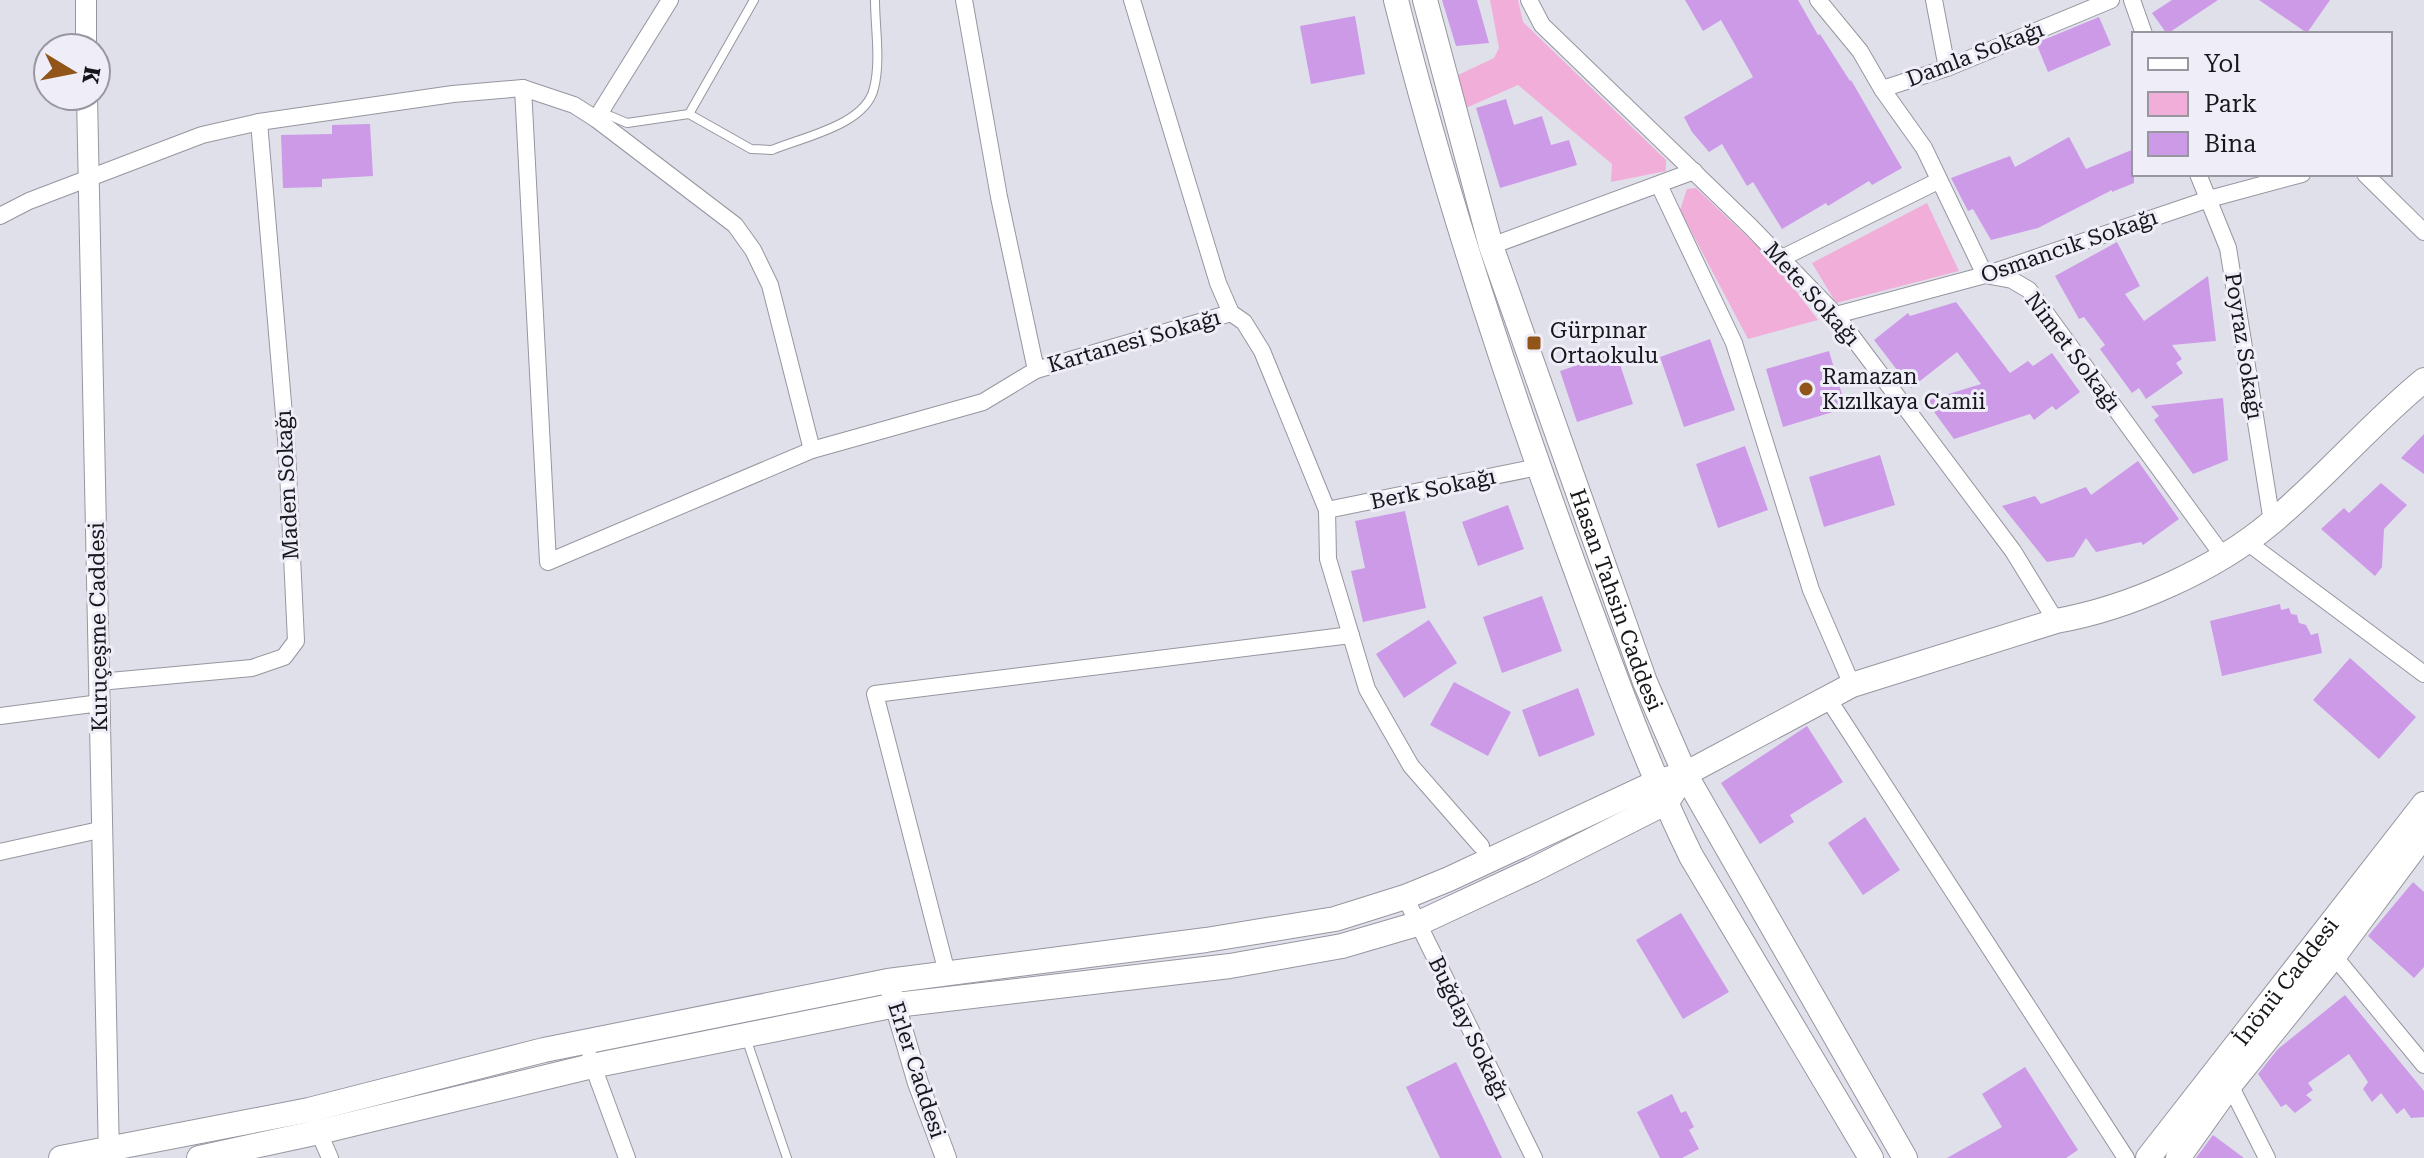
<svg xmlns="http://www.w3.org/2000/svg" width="2424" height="1158" viewBox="0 0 2424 1158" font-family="'Roboto Serif',serif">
  <rect width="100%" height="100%" fill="#e0e0eb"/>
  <g fill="#f0aed9">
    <path d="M1490,0H1518L1523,22L1666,160V171L1611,182L1612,164L1518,85L1466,108L1458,75L1494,58L1499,48Z"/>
    <path d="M1696,188L1775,263L1818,320L1748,339L1680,210L1687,189Z"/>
    <path d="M1927,203L1959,271L1836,303L1812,263Z"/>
  </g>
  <g fill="#cd9ae8">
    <path d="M1442,0H1477L1489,43L1456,46Z"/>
    <path d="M1685,0H1798L1818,35L1820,34L1850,81L1851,80L1902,168L1872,185L1869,181L1828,206L1826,203L1782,229L1753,182L1747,186L1722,144L1709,152L1692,132L1684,117L1753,77L1721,20L1703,31Z"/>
    <path d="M2172,0H2218L2167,34L2152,13Z"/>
    <path d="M2259,0H2330L2307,33Z"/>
    <path d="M1355,16L1365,74L1311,84L1300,26Z"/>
    <path d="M2099,17L2111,45L2048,72L2036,43Z"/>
    <path d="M1506,99L1514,125L1542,116L1551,145L1569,140L1577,165L1500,188L1476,108Z"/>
    <path d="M370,124L373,176L322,179V187L283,188L281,135L332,134V125Z"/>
    <path d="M2069,137L2086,169L2134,149V183L2112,192V190L2038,228L1991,240L1973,209L1968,211L1951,178L2010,156L2015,167Z"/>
    <path d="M2117,242L2140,286L2125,294L2144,321L2208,276L2216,341L2172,345L2182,359L2176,363L2183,373L2146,399L2139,388L2132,393L2100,349L2105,345L2084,317L2079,319L2055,276Z"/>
    <path d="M1956,302L2010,373L2028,361L2033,366L2052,353L2080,392L2056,410L2052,406L2034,420L2030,414L1954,439L1926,401L1981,384L1957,352L1911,388L1874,340L1908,313L1910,316Z"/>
    <path d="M1710,339L1735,410L1684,427L1660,357Z"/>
    <path d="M1829,351L1846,408L1783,427L1766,369Z"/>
    <path d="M1616,352L1633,404L1577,422L1560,371Z"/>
    <path d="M2223,398L2228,460L2193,474L2154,420L2159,416L2151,406Z"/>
    <path d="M2424,434V474L2401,458Z"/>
    <path d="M1745,446L1768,510L1718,528L1696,464Z"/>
    <path d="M1880,455L1895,505L1824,527L1809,477Z"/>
    <path d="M2138,461L2179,519L2143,545L2141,542L2096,552L2086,538L2074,557L2047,562L2002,506L2035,496L2041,504L2086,487L2091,495Z"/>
    <path d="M2381,483L2407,505L2384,529L2382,567L2375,576L2321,529L2344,508L2349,513Z"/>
    <path d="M1508,505L1524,549L1478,566L1462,522Z"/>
    <path d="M1405,511L1426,608L1363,622L1351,571L1365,568L1355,521Z"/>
    <path d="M1542,596L1562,651L1502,673L1483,617Z"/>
    <path d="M2280,604L2281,610L2289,608L2291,614L2297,615L2299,623L2306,625L2311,635L2318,633L2322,653L2222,676L2210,621Z"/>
    <path d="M1429,620L1457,663L1404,698L1376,654Z"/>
    <path d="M2350,658L2416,717L2379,759L2313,700Z"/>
    <path d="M1454,682L1511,712L1488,756L1430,725Z"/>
    <path d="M1578,688L1595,735L1539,757L1522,710Z"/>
    <path d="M1807,726L1843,782L1790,815L1794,822L1760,844L1721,783Z"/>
    <path d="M1865,817L1900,870L1863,895L1828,843Z"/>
    <path d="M2413,882L2424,892V967L2414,978L2368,936Z"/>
    <path d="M1681,913L1729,992L1683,1019L1636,940Z"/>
    <path d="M2345,995L2424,1091V1117L2411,1118L2404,1108L2397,1114L2381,1093L2372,1102L2363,1089L2368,1082L2349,1054L2308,1083L2313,1090L2306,1095L2312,1100L2295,1113L2286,1104L2281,1107L2258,1074L2278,1049Z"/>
    <path d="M1456,1062L1484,1120L1502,1158H1440L1406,1087Z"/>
    <path d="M2025,1067L2078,1150L2066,1158H1947L2002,1127L1982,1094Z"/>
    <path d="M1672,1094L1681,1113L1686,1111L1694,1127L1689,1130L1699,1149L1682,1158H1660L1637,1112Z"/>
    <path d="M2213,1135L2244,1158H2196Z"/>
  </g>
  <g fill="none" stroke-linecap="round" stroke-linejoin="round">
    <g stroke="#9696a0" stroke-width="10">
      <g id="service">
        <path d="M601,112L627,123L689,114L751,149L772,150C803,137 866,125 874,88C881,61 875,27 875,0"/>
        <path d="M689,114L754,0"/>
        <path d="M746,1038L787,1158"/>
      </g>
    </g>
    <g stroke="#9696a0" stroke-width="18">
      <g id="minor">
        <path d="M964,0L999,197L1036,370"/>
        <path d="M1132,0L1218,283L1231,313L1244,322L1262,351L1327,510L1328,559L1367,689L1411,766L1481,846"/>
        <path d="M1529,0L1542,25L1751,227L1836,315L2013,551L2056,621"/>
        <path d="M1818,0L1860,51L1882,89L1924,148L1985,275L2012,280L2029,290L2223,556"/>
        <path d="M1934,0L1947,68"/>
        <path d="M2132,0L2144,34"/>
        <path d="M523,88L548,562L812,450L983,402L1036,370L1231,313"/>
        <path d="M1882,89L1947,68L2111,0"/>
        <path d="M596,119L670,0"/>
        <path d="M2198,174L2228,248L2272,522"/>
        <path d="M2365,174L2424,232"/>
        <path d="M1659,185L1734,343L1811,590L1852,685"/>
        <path d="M0,216L29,201L202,135L259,122L453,94L523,88L574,105L596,119L735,225L753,250L770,285L812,450"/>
        <path d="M1491,246L1694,171"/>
        <path d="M1782,258L1938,181"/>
        <path d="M1836,315L1985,275L2209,199L2302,174"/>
        <path d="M1327,510L1538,467"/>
        <path d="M2247,542L2424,674"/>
        <path d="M99,682L252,668L284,657L296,641L287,450L259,122"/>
        <path d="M1827,697L2126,1158"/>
        <path d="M0,716L100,703"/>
        <path d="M0,852L104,829"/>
        <path d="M1405,897L1534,1158"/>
        <path d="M2334,956L2424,1065"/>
        <path d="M947,973L875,694L1351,635"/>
        <path d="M590,1058L627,1158"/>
        <path d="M2230,1085L2267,1158"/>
        <path d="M316,1126L330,1158"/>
      </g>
    </g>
    <g stroke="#9696a0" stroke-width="22">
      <g id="tertiary">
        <path d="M86,0V48"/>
        <path d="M87,96L109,1158"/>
        <path d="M891,991L918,1083L946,1158"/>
      </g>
    </g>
    <g stroke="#9696a0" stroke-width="26">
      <g id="secondary">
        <path d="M1396,0C1444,191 1506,379 1574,565C1610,663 1645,762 1691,856L1871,1158"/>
        <path id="s1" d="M1425,0L1491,246L1645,682L1685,774L1905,1158"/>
        <path d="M61,1158L309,1110L544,1050L888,981L1206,940L1335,919L1405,897L1449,879L1659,781L1685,774L1852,685L2056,621C2129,608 2215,570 2272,522C2325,478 2370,424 2424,380"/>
        <path d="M199,1158L319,1132L592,1066L896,1005L1230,966L1342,946L1417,924L1535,869L1667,802L1685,774"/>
        <path id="s2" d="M2148,1158L2424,804"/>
        <path d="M2178,1158L2230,1085L2334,956L2424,835"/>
      </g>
    </g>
    <use href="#service" stroke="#fff" stroke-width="8"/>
    <use href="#minor" stroke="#fff" stroke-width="16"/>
    <use href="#tertiary" stroke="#fff" stroke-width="20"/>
    <use href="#secondary" stroke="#fff" stroke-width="24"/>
  </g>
  <g fill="#925519" stroke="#eeedf8" stroke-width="3">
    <rect x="1526" y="335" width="16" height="16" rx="4"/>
    <circle cx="1806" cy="389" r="8"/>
  </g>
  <g text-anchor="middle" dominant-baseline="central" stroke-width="6" stroke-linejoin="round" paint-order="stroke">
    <g font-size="22" fill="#17161a" stroke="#eeedf8">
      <text transform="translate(1975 54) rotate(-21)">Damla Sokağı</text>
      <text transform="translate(2069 246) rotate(-19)">Osmancık Sokağı</text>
      <text transform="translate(1812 294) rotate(48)">Mete Sokağı</text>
      <text transform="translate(1134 341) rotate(-16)">Kartanesi Sokağı</text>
      <text transform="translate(2244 346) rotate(81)">Poyraz Sokağı</text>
      <text transform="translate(2073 352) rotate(53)">Nimet Sokağı</text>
      <text transform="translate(287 485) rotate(-93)">Maden Sokağı</text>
      <text transform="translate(1433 489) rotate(-12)">Berk Sokağı</text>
      <text stroke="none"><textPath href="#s1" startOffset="630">Hasan Tahsin Caddesi</textPath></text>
      <text transform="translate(98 627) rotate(-91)">Kuruçeşme Caddesi</text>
      <text stroke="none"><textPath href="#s2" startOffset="224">İnönü Caddesi</textPath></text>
      <text transform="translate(1469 1028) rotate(64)">Buğday Sokağı</text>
      <text transform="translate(917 1070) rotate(72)">Erler Caddesi</text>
    </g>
    <g font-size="22" fill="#17161a" stroke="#eeedf8" text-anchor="start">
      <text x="1550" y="330">Gürpınar<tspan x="1550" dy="25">Ortaokulu</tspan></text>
      <text x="1822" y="376">Ramazan<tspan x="1822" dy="25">Kızılkaya Camii</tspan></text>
    </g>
  </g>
  <rect x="2132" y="32" width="260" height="144" fill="#eeedf8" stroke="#98979f" stroke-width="2"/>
  <rect x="2148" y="58" width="40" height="12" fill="#ffffff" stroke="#98979f" stroke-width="2"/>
  <text x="2204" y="72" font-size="24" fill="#17161a">Yol</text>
  <rect x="2148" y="92" width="40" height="24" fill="#f0aed9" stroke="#98979f" stroke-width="2"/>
  <text x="2204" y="112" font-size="24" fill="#17161a">Park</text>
  <rect x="2148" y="132" width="40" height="24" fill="#cd9ae8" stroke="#98979f" stroke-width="2"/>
  <text x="2204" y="152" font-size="24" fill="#17161a">Bina</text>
  <g transform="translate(72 72) rotate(100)"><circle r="38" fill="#eeedf8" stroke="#98979f" stroke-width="2"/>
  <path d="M0-6L14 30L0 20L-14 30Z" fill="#925519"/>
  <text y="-12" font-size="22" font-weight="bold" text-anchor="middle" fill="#17161a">K</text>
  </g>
</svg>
